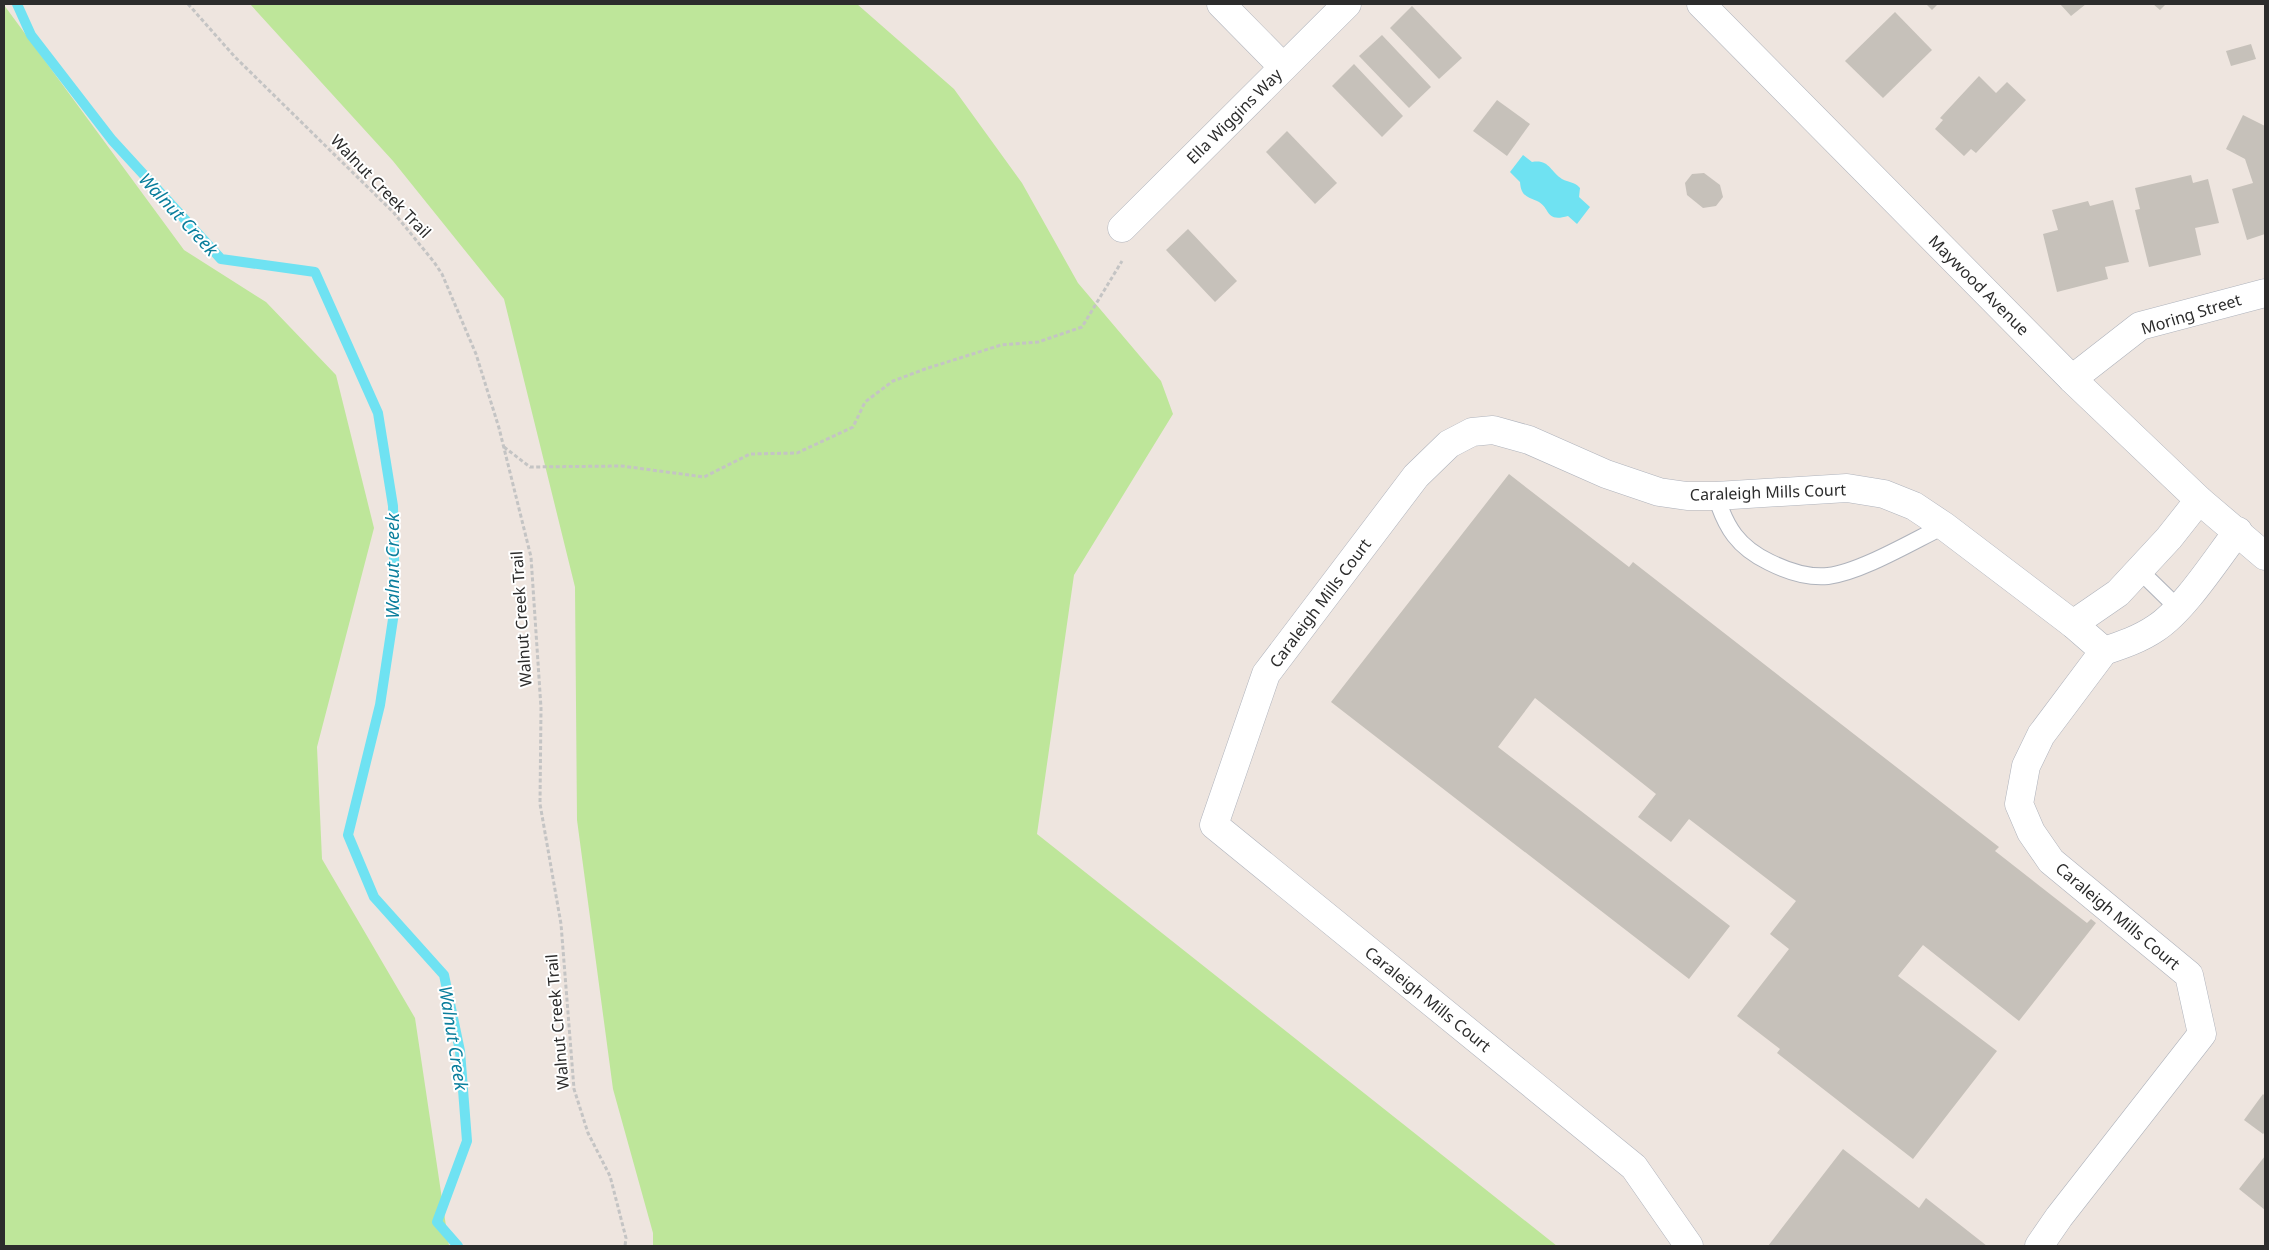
<svg xmlns="http://www.w3.org/2000/svg" width="2269" height="1250" viewBox="0 0 2269 1250" font-family="'Noto Sans',sans-serif">
  <rect width="100%" height="100%" fill="#eee5df"/>
  <g fill="#bee69a">
    <path d="M250,4H857L954,89L1022,183L1078,283L1161,381L1173,414L1074,575L1037,834L1557,1246H653V1233L613,1089L577,820L575,587L504,299L393,161Z"/>
    <path d="M4,5L184,250L266,302L336,375L374,528L317,747L322,859L415,1018L449,1246H4Z"/>
  </g>
  <path fill="#6fe2f2" d="M1523,155L1532,162C1549,159 1550,171 1562,179C1569,183 1574,181 1580,188L1579,197L1590,207L1577,224L1568,216C1544,223 1551,207 1537,201C1526,197 1521,195 1520,182L1510,172Z"/>
  <g fill="none" stroke-linecap="round" stroke-linejoin="round">
    <path stroke="#6fe2f2" stroke-width="10" d="M17,4L31,35L112,140L221,259L315,272L378,413L393,506L395,606L380,705L348,835L374,897L444,975L460,1051L467,1141L437,1222L458,1246"/>
  </g>
  <g fill="#c6c1ba">
    <path d="M1926,4H1938L1932,10Z"/>
    <path d="M2060,4H2086L2071,16Z"/>
    <path d="M2153,4H2166L2160,10Z"/>
    <path d="M1412,6L1462,58L1439,79L1390,28Z"/>
    <path d="M1895,12L1932,50L1883,98L1845,61Z"/>
    <path d="M1382,35L1431,87L1409,108L1359,56Z"/>
    <path d="M2251,44L2256,59L2231,66L2226,51Z"/>
    <path d="M1354,64L1403,116L1382,137L1332,86Z"/>
    <path d="M1979,76L1996,93L2007,82L2026,100L1976,153L1971,149L1964,156L1935,129L1943,120L1940,118Z"/>
    <path d="M1497,100L1530,124L1507,156L1473,131Z"/>
    <path d="M2243,115L2265,126V234L2247,240L2232,189L2253,183L2245,159L2226,149Z"/>
    <path d="M1287,131L1337,183L1315,204L1266,152Z"/>
    <path d="M1704,173L1720,185L1723,197L1716,206L1703,208L1687,195L1685,183L1692,174Z"/>
    <path d="M2191,175L2193,183L2208,179L2219,223L2195,228L2201,255L2149,267L2135,210L2140,209L2135,188Z"/>
    <path d="M2113,200L2129,262L2105,267L2108,279L2057,292L2043,234L2058,230L2052,210L2088,201L2090,206Z"/>
    <path d="M1188,229L1237,281L1215,302L1166,250Z"/>
    <path d="M1509,474L1629,567L1633,562L1999,847L1995,851L2087,923L2091,919L2096,923L2019,1021L1923,945L1898,976L1997,1051L1913,1159L1777,1053L1780,1049L1737,1016L1789,949L1770,934L1796,901L1689,819L1671,842L1638,817L1656,794L1535,698L1498,747L1730,926L1689,979L1331,702Z"/>
    <path d="M2263,1094L2265,1096V1132L2263,1134L2244,1120Z"/>
    <path d="M1843,1149L1919,1208L1926,1198L1987,1246H1768Z"/>
    <path d="M2265,1156V1210L2239,1189Z"/>
  </g>
  <g fill="none" stroke-linecap="round" stroke-linejoin="round">
    <g stroke="#afb3bc" stroke-width="18">
      <g id="service">
        <path d="M1716,496C1726,528 1738,547 1769,562C1787,571 1808,578 1828,576C1861,572 1913,541 1944,526"/>
        <path d="M2140,571L2178,608"/>
      </g>
    </g>
    <g stroke="#afb3bc" stroke-width="29">
      <g id="minor">
        <path d="M1221,4L1283,67"/>
        <path d="M1122,228L1347,4"/>
        <path d="M2072,379L2140,326L2265,293"/>
        <path d="M2073,624L2118,593L2169,538L2199,500"/>
        <path d="M2104,651C2122,645 2140,639 2156,628C2184,610 2217,558 2238,531"/>
        <path d="M1689,1246L1634,1167L1214,825L1266,674L1416,476L1449,444L1472,432L1493,430L1529,440L1606,474L1659,492L1687,496H1716L1847,488L1884,494L1914,506L1944,526L2073,624L2104,651L2041,735L2026,766L2019,804L2031,832L2051,861L2189,975L2202,1034L2059,1217L2039,1246"/>
      </g>
    </g>
    <g stroke="#afb3bc" stroke-width="29">
      <path id="secondary" d="M1701,4L2072,379L2199,500L2265,556"/>
    </g>
    <g stroke="#c4c4c4" stroke-width="3" stroke-dasharray="4 2.5" stroke-linecap="butt">
      <path d="M188,4L235,57L394,213L434,262L442,274L476,354L499,428L531,557L541,708L540,804L561,924L574,1089L588,1133L610,1176L626,1238L625,1246"/>
      <path d="M504,447L530,467L622,466L704,477L750,454L797,453L853,427L865,402L893,381L925,369L1001,345L1038,342L1082,327L1122,261"/>
    </g>
    <use href="#service" stroke="#fff" stroke-width="16"/>
    <use href="#minor" stroke="#fff" stroke-width="28"/>
    <use href="#secondary" stroke="#fff" stroke-width="28"/>
  </g>
  <g text-anchor="middle" dominant-baseline="central" stroke-width="4" stroke-linejoin="round" paint-order="stroke">
    <g font-size="16" fill="#2c2c2c" stroke="#fff">
      <text transform="translate(1234 116) rotate(-45)">Ella Wiggins Way</text>
      <text transform="translate(381 186) rotate(46)">Walnut Creek Trail</text>
      <text transform="translate(1979 285) rotate(45)">Maywood Avenue</text>
      <text transform="translate(2191 314) rotate(-17)">Moring Street</text>
      <text transform="translate(1768 492) rotate(-2)">Caraleigh Mills Court</text>
      <text transform="translate(1320 603) rotate(-53)">Caraleigh Mills Court</text>
      <text transform="translate(521 619) rotate(-94)">Walnut Creek Trail</text>
      <text transform="translate(2118 916) rotate(40)">Caraleigh Mills Court</text>
      <text transform="translate(1428 999) rotate(39)">Caraleigh Mills Court</text>
      <text transform="translate(557 1022) rotate(-95)">Walnut Creek Trail</text>
    </g>
    <g font-size="18" font-style="italic" fill="#0a7e9c" stroke="#fff">
      <text transform="translate(179 214) rotate(47)">Walnut Creek</text>
      <text transform="translate(392 566) rotate(-90)">Walnut Creek</text>
      <text transform="translate(454 1038) rotate(81)">Walnut Creek</text>
    </g>
  </g>
  <rect width="2269" height="1250" fill="none" stroke="#2c2c2c" stroke-width="10"/>
</svg>
